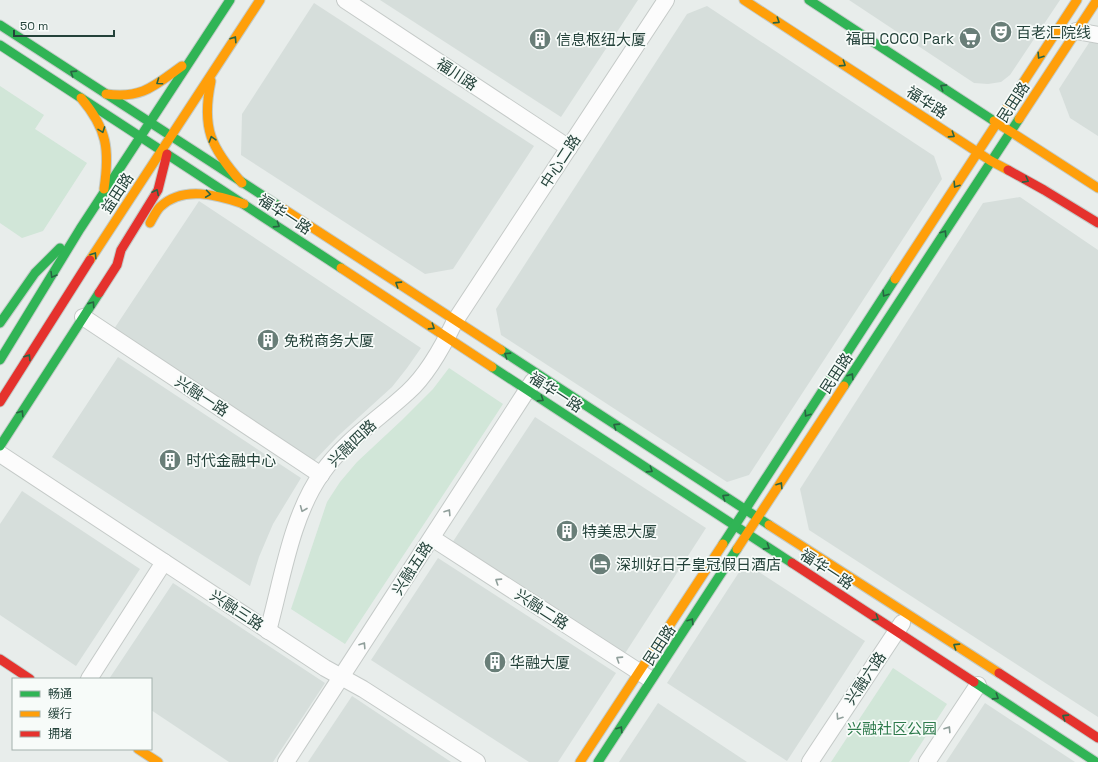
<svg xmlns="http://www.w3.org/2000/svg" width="1098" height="762" viewBox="0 0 1098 762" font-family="'Space Grotesk','Noto Sans SC',sans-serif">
  <rect width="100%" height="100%" fill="#e8edeb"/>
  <g fill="#d6dedb">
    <path d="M380,0H638L561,117Z"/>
    <path d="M849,0H1060L1010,75L1001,82L988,84L974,83Z"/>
    <path d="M314,3L534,146L453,269L425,274L241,155L242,114Z"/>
    <path d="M707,6L934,156L942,179L749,475L727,482L501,335L496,309L687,14Z"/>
    <path d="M1098,29V136L1070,118L1059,89Z"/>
    <path d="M1020,197L1098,250V717L809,530L800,489L983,203Z"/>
    <path d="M199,201L421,348L407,368L392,387L338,436L314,461L114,329Z"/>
    <path d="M118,357L301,478L273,524L259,557L250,586L52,457Z"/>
    <path d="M535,417L706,528L624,655L452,543Z"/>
    <path d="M22,491L140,569L76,666L0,615V524Z"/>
    <path d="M438,558L616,673L558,762H529L371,660Z"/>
    <path d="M745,563L865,641L787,761L667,683Z"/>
    <path d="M173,583L325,683L273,762H229L151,710V679H109Z"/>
    <path d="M352,696L451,762H308Z"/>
    <path d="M658,703L747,762H619Z"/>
    <path d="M985,703L1075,762H946Z"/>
  </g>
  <g fill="#d1e6d8">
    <path d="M0,86L44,115L35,129L87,163L43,231L22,238L0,223Z"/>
    <path d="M449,368L503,404L345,644L291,609L327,502L340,482L357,462L402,420L433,389Z"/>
    <path d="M893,668L947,704L909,762H831Z"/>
  </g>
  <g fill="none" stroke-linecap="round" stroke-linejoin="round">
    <g stroke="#c5cac8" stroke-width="18">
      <g id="street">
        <path d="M345,0L569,148"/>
        <path d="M1076,31L1098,35"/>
        <path d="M83,317L321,475"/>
        <path d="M0,454L325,668L363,689L477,762"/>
        <path d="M432,538L647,677"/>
        <path d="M268,631C282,581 291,516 322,473C345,440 379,419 408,392C428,374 444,344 455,321L666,0"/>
        <path d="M89,679L164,562"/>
        <path d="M286,762L533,381"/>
        <path d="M810,762L902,623"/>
        <path d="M927,762L978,685"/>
      </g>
    </g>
    <g stroke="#c3cbc8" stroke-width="11">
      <g id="fast">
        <path d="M809,0L994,121"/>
        <path d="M0,25L279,206"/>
        <path d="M0,45L341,268"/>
        <path d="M0,323L35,273L60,248"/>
        <path d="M501,350L769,525"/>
        <path d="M0,360L80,229L230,0"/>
        <path d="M492,367L792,563"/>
        <path d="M844,386L1019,119"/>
        <path d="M0,446L99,293"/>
        <path d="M723,544L895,279"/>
        <path d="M974,682L1096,762"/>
        <path d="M598,762L737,549"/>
      </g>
    </g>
    <g stroke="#c3cbc8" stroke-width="11">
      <g id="slow">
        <path d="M744,0L991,161L1008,170"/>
        <path d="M211,81C201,128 211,148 242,183"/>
        <path d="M106,94C142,99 154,86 182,66"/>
        <path d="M81,98C107,129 110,149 104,189"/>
        <path d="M1019,119L1097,0"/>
        <path d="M994,121L1098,188"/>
        <path d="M279,206L501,350"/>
        <path d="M150,223C153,218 156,211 160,207C183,185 217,195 244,204"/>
        <path d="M90,260L260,0"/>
        <path d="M341,268L492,367"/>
        <path d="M895,279L1077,0"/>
        <path d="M769,525L999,673"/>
        <path d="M737,549L844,386"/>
        <path d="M138,749L158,762"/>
        <path d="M580,762L723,544"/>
      </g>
    </g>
    <g stroke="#c3cbc8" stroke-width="11">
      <g id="jam">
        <path d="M1008,170L1044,190L1098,223"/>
        <path d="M99,293L117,265L121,250L158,190L167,154"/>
        <path d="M0,402L90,260"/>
        <path d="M792,563L974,682"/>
        <path d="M0,659L30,679"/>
        <path d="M999,673L1098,738"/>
      </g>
    </g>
    <use href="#street" stroke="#fcfcfc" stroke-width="16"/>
    <use href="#fast" stroke="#30b455" stroke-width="9"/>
    <use href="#slow" stroke="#ff9f0a" stroke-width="9"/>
    <use href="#jam" stroke="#e5322d" stroke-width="9"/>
  </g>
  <defs><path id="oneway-chevron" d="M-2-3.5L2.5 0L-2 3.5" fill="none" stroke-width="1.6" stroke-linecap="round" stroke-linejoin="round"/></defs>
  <g stroke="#286442">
    <use href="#oneway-chevron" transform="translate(777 21) rotate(33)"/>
    <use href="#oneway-chevron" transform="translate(234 39) rotate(-57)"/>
    <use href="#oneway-chevron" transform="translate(1040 56) rotate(123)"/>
    <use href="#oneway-chevron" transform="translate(843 64) rotate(33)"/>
    <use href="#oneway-chevron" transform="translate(73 73) rotate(-147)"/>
    <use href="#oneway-chevron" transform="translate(159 82) rotate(145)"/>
    <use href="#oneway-chevron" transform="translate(943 87) rotate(-147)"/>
    <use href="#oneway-chevron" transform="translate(102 130) rotate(70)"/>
    <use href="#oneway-chevron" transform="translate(952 135) rotate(33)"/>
    <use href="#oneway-chevron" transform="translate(212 139) rotate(-107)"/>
    <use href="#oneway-chevron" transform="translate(1026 180) rotate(29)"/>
    <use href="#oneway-chevron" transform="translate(956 185) rotate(123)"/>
    <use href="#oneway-chevron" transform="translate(156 192) rotate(-64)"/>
    <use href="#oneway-chevron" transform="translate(208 194) rotate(8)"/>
    <use href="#oneway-chevron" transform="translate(277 225) rotate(33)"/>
    <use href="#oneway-chevron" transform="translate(944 233) rotate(-57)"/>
    <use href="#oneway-chevron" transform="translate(94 255) rotate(-57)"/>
    <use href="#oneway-chevron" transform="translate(53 275) rotate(121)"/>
    <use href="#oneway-chevron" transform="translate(398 284) rotate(-147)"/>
    <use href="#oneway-chevron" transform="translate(885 294) rotate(123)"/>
    <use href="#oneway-chevron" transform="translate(92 304) rotate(-55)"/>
    <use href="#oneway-chevron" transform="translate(432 327) rotate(33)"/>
    <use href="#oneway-chevron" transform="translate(507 355) rotate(-147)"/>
    <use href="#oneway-chevron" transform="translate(28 357) rotate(-58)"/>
    <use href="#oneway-chevron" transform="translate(851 376) rotate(-57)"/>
    <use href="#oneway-chevron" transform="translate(541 399) rotate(33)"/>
    <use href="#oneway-chevron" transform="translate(21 413) rotate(-57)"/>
    <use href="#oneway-chevron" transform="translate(807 414) rotate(123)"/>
    <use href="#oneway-chevron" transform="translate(616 426) rotate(-147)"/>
    <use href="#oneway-chevron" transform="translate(650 470) rotate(33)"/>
    <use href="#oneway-chevron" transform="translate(780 485) rotate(-57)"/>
    <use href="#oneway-chevron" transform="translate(725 497) rotate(-147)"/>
    <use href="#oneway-chevron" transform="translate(767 547) rotate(33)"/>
    <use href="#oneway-chevron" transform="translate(876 618) rotate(33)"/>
    <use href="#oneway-chevron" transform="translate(691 621) rotate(-57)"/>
    <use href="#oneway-chevron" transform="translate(956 646) rotate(-147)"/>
    <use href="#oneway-chevron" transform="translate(996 697) rotate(33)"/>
    <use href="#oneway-chevron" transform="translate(1065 717) rotate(-147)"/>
    <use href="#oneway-chevron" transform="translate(620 729) rotate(-57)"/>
  </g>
  <g stroke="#909f9b">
    <use href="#oneway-chevron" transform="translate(303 509) rotate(112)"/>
    <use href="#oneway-chevron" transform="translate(448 512) rotate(-57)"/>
    <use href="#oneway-chevron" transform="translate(498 581) rotate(-147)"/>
    <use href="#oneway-chevron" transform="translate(363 645) rotate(-57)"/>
    <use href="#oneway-chevron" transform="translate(619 659) rotate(-147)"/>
    <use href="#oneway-chevron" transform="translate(839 717) rotate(124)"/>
    <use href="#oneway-chevron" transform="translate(948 729) rotate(-57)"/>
  </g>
  <defs>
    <g id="theatre-disc" transform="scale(1.15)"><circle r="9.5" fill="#697e78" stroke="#f7fbf9"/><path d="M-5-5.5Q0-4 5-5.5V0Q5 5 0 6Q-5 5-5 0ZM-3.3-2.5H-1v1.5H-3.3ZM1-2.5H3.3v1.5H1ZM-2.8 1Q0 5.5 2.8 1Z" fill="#fff"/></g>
    <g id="supermarket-disc" transform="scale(1.15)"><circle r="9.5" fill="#697e78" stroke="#f7fbf9"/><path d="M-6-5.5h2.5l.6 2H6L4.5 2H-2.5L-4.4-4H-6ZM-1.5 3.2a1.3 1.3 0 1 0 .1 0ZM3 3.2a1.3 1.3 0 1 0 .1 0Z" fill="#fff"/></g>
    <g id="building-disc" transform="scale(1.15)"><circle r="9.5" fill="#697e78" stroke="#f7fbf9"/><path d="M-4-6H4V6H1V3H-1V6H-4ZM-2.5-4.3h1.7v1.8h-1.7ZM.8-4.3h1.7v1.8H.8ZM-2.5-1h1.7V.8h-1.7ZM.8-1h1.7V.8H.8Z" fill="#fff"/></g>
    <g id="hotel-disc" transform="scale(1.15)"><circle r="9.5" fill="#697e78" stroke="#f7fbf9"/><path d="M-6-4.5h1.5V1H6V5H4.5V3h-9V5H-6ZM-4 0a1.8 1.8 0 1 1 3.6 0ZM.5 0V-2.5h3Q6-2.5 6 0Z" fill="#fff"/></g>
  </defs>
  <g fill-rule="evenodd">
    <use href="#theatre-disc" x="1001" y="32"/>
    <use href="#supermarket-disc" x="970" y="38"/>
    <use href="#building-disc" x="540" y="39"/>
    <use href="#building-disc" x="268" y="340"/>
    <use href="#building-disc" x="170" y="460"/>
    <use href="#building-disc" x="567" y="531"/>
    <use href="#hotel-disc" x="600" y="564"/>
    <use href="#building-disc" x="495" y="662"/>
  </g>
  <g text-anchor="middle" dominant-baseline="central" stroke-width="3.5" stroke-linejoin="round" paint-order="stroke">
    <g font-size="15" fill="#24423a" stroke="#f7fbf9" text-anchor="start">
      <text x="1016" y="32">百老汇院线</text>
      <text x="954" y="38" text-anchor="end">福田 COCO Park</text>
      <text x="556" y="39">信息枢纽大厦</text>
      <text x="284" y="340">免税商务大厦</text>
      <text x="186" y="460">时代金融中心</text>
      <text x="582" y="531">特美思大厦</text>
      <text x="616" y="564">深圳好日子皇冠假日酒店</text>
      <text x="510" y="662">华融大厦</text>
    </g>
    <g font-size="15" fill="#24423a" stroke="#f7fbf9">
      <text transform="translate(457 74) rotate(33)">福川路</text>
      <text transform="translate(927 102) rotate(33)">福华路</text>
      <text transform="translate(1013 102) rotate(-57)">民田路</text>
      <text transform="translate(560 161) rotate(-57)">中心二路</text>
      <text transform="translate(117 193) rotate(-57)">益田路</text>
      <text transform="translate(285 214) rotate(33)">福华一路</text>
      <text transform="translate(836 373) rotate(-57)">民田路</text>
      <text transform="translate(556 392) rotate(33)">福华一路</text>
      <text transform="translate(202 396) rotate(33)">兴融一路</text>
      <text transform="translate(352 443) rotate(-44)">兴融四路</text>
      <text transform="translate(412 568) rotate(-57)">兴融五路</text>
      <text transform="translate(827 569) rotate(33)">福华一路</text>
      <text transform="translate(542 609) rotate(33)">兴融二路</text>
      <text transform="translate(237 610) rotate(33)">兴融三路</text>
      <text transform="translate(659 645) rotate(-57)">民田路</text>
      <text transform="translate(865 678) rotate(-56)">兴融六路</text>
    </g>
    <g font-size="15" fill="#2d7a4b" stroke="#f7fbf9">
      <text x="892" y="728">兴融社区公园</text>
    </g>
  </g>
  <rect x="12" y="678" width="140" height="72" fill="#f7fbf9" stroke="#a3b1ad"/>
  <rect x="20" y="691" width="20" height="6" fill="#30b455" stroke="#a3b1ad"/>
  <text x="48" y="698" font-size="12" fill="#24423a">畅通</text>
  <rect x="20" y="711" width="20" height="6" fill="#ff9f0a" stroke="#a3b1ad"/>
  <text x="48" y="718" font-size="12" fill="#24423a">缓行</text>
  <rect x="20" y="731" width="20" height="6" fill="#e5322d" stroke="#a3b1ad"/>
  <text x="48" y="738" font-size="12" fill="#24423a">拥堵</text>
  <path d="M14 30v6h100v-6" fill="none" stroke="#24423a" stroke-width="2"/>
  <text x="20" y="30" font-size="12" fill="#24423a" stroke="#f7fbf9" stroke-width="3" paint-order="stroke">50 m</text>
</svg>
